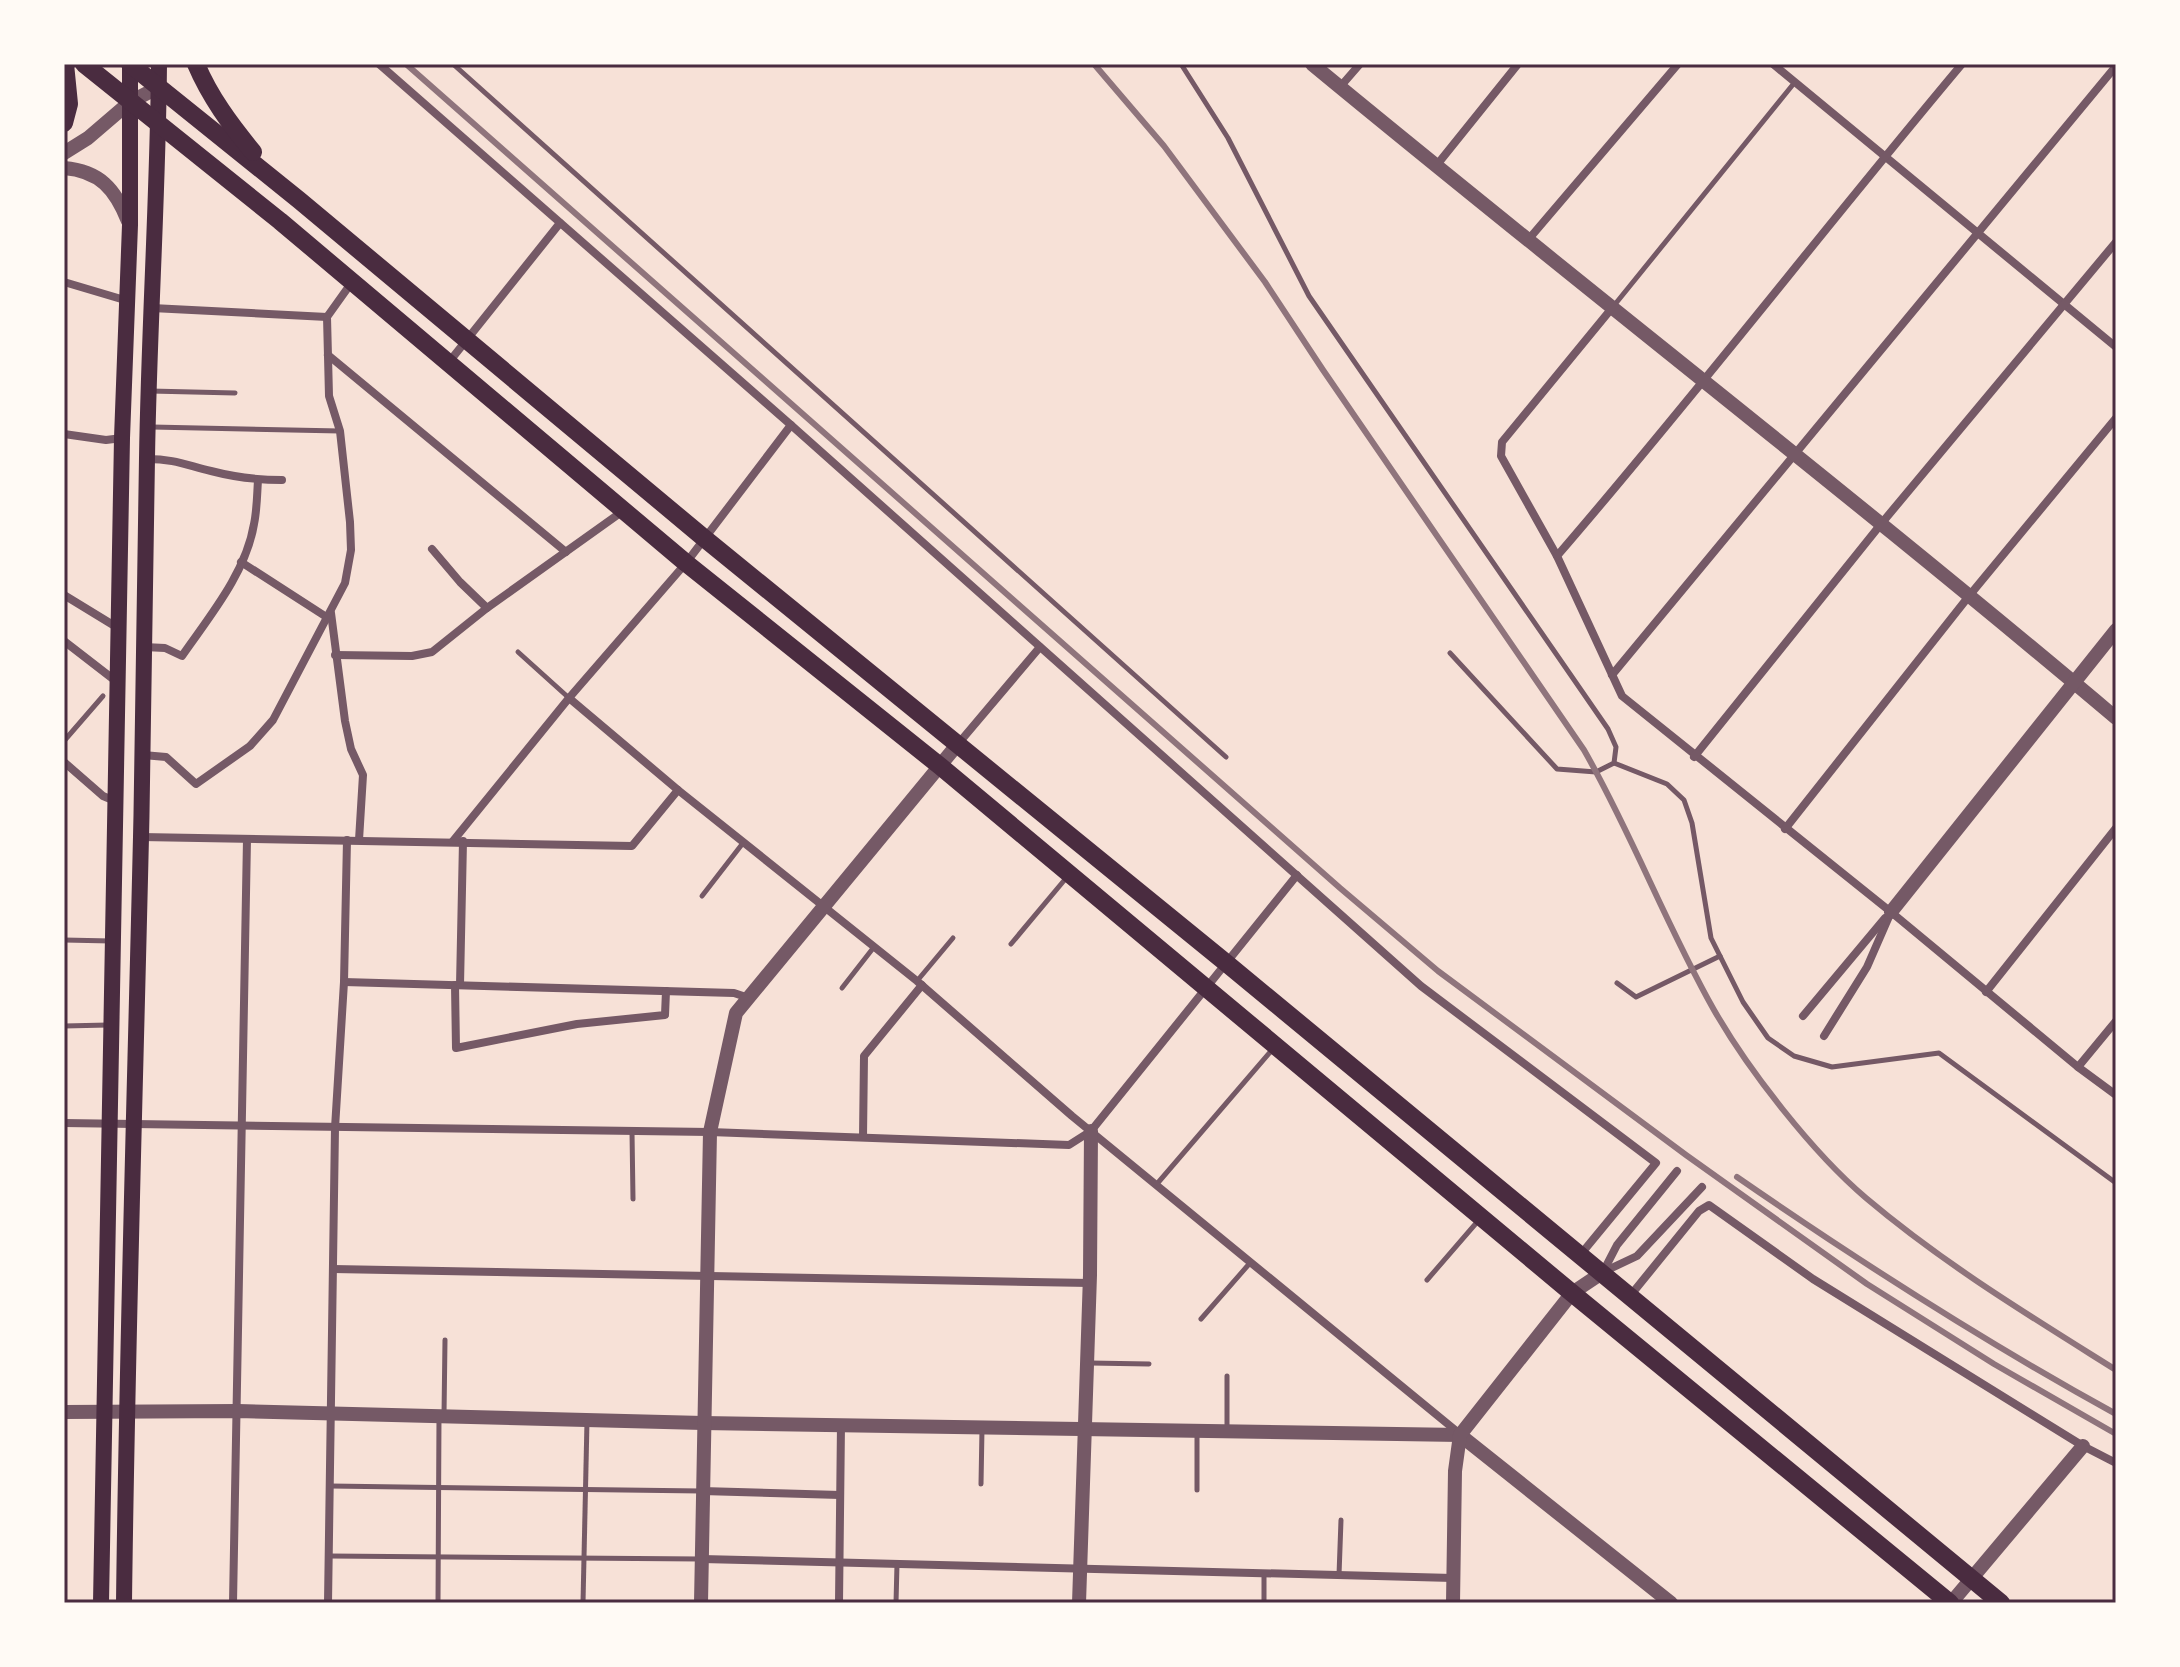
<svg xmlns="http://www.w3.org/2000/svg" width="2180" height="1667" viewBox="0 0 2180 1667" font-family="Figtree,sans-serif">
  <rect width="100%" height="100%" fill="#f7e1d7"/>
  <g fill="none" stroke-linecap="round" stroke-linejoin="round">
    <g stroke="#755966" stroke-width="5">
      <path d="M453,64L1226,757"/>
      <path d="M1181,64L1228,138L1309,296L1608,729L1616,747L1614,763L1596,772L1557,769L1450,653"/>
      <path d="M1612,308L1795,82"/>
      <path d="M150,391L235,393"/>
      <path d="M152,427L340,431"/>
      <path d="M518,652L569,698"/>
      <path d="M64,741L103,696"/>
      <path d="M1614,763L1667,784L1684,800L1692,823L1711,938L1743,1002L1768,1038L1794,1056L1832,1067L1939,1053L2116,1183"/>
      <path d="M702,896L743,843"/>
      <path d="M64,940L111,941"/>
      <path d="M1011,944L1067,877"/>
      <path d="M917,981L953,938"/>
      <path d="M1617,983L1636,997L1720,956"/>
      <path d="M842,988L874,947"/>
      <path d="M64,1026L108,1025"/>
      <path d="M632,1132L633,1199"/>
      <path d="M1156,1185L1272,1050"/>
      <path d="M1427,1280L1478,1221"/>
      <path d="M1201,1319L1250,1263"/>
      <path d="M1090,1363L1149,1364"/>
      <path d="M444,1415L445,1340"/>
      <path d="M1227,1427V1376"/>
      <path d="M1197,1431V1490"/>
      <path d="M981,1484L982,1429"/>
      <path d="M330,1486L701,1491"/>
      <path d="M329,1556L700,1559"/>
      <path d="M1339,1575L1341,1520"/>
      <path d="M438,1603L439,1417"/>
      <path d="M583,1603L587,1421"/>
      <path d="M896,1603L897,1564"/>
      <path d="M1264,1603V1573"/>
    </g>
    <g stroke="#755966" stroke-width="8">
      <path d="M379,64L791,425L1421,986L1656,1163L1581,1254"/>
      <path d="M1773,64L2116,347"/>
      <path d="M1340,87L1360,64"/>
      <path d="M1436,166L1518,64"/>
      <path d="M1528,240L1678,64"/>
      <path d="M64,282L128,301"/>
      <path d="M152,308L327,317"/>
      <path d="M1612,308L1502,442L1501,456L1557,556L1622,696L1891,912L2078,1067L2116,1095"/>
      <path d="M328,355L566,552"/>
      <path d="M449,362L560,223"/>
      <path d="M64,434L106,440L122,438"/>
      <path d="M147,459C174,459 186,465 211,471C234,477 258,480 282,480"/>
      <path d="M432,549L460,582L487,608"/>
      <path d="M1557,556C1696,395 1825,227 1962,64"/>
      <path d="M241,562L328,618"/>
      <path d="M64,595L118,628"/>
      <path d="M331,613L345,721L351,749L363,775L359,840"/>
      <path d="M64,641L117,682"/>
      <path d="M144,647L165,648L182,656C209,617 246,573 254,524C257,510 257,495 258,480"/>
      <path d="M335,655L412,656L432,652L487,608L623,511"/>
      <path d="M1612,675L2116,66"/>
      <path d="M569,698L678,790L917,981L1072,1116L1460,1434"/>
      <path d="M958,744L1040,647"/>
      <path d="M143,755L166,757L196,784L250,746L273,720L345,583L351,550L350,522L340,431L329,396L327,317L352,282"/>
      <path d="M1694,757L1881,524L2116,242"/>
      <path d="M64,762L103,796L115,801"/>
      <path d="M1785,829L1969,596L2116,418"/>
      <path d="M141,837L632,846L678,790"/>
      <path d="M453,841L569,698L686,563L791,425"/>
      <path d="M344,982L734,993L746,997"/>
      <path d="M455,985L456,1048L577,1024L665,1015L666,991"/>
      <path d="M460,985L463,841"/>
      <path d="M1986,992L2116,828"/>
      <path d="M1803,1016L1885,918"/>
      <path d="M1824,1036L1867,967L1891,912"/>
      <path d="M2078,1067L2116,1021"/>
      <path d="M64,1123L710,1132L1069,1145L1091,1131L1297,875"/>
      <path d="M863,1137L864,1056L922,985"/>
      <path d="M333,1269L1090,1283"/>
      <path d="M1603,1272L1637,1256L1702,1187"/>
      <path d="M1603,1272L1617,1245L1677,1171"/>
      <path d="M1630,1296L1699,1211L1709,1205L1813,1279L2083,1446L2116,1463"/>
      <path d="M702,1491L840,1495"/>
      <path d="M702,1559L1453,1578"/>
      <path d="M233,1603L247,839"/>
      <path d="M328,1603L335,1128L344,982L347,840"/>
      <path d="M839,1603L841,1424"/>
    </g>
    <g stroke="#755966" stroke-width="14">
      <path d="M1312,64C1578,284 1852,495 2116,718"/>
      <path d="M64,153L88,138L130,102L159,87"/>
      <path d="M64,168C100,171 115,189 128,221"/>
      <path d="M1891,912L2116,630"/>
      <path d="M64,1412L238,1411L703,1423L1460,1435"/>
      <path d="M1460,1435L1671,1603"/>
      <path d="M701,1603L710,1132L736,1013L957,745"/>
      <path d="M1079,1603L1090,1275L1091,1131"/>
      <path d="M1453,1603L1455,1471L1460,1435L1572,1293L1602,1273"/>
      <path d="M1951,1603L2083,1446"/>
    </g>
    <g stroke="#4a2c40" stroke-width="16">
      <path d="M101,1603L122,438L130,225V64"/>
      <path d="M124,1603C127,1348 135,1093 141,837C144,711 144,585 147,458C149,327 158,195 159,64"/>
    </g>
    <g stroke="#4a2c40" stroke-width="18">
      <path d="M84,64L280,221L686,563L940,766L1572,1293L1950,1603"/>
      <path d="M130,64L299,200L704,538L1225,962L2001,1603"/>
      <path d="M196,64C210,97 230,124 253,152"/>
      <path d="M64,123L69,104L65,64"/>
    </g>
    <g stroke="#8f747c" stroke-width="6">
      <path d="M406,64L1340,888L1438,971L1686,1155L1867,1284L1994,1364L2116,1434"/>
      <path d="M1094,64L1164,146L1265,282L1323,370L1584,750C1632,834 1666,925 1714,1010C1749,1071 1813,1153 1866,1198C1944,1264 2030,1316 2116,1370"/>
      <path d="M1737,1177C1860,1262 1985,1342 2116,1414"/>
    </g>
  </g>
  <rect width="2180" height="1667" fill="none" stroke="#fffaf5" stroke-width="132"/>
  <rect x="66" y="66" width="2048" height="1535" fill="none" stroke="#4a2c40" stroke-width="3"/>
</svg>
